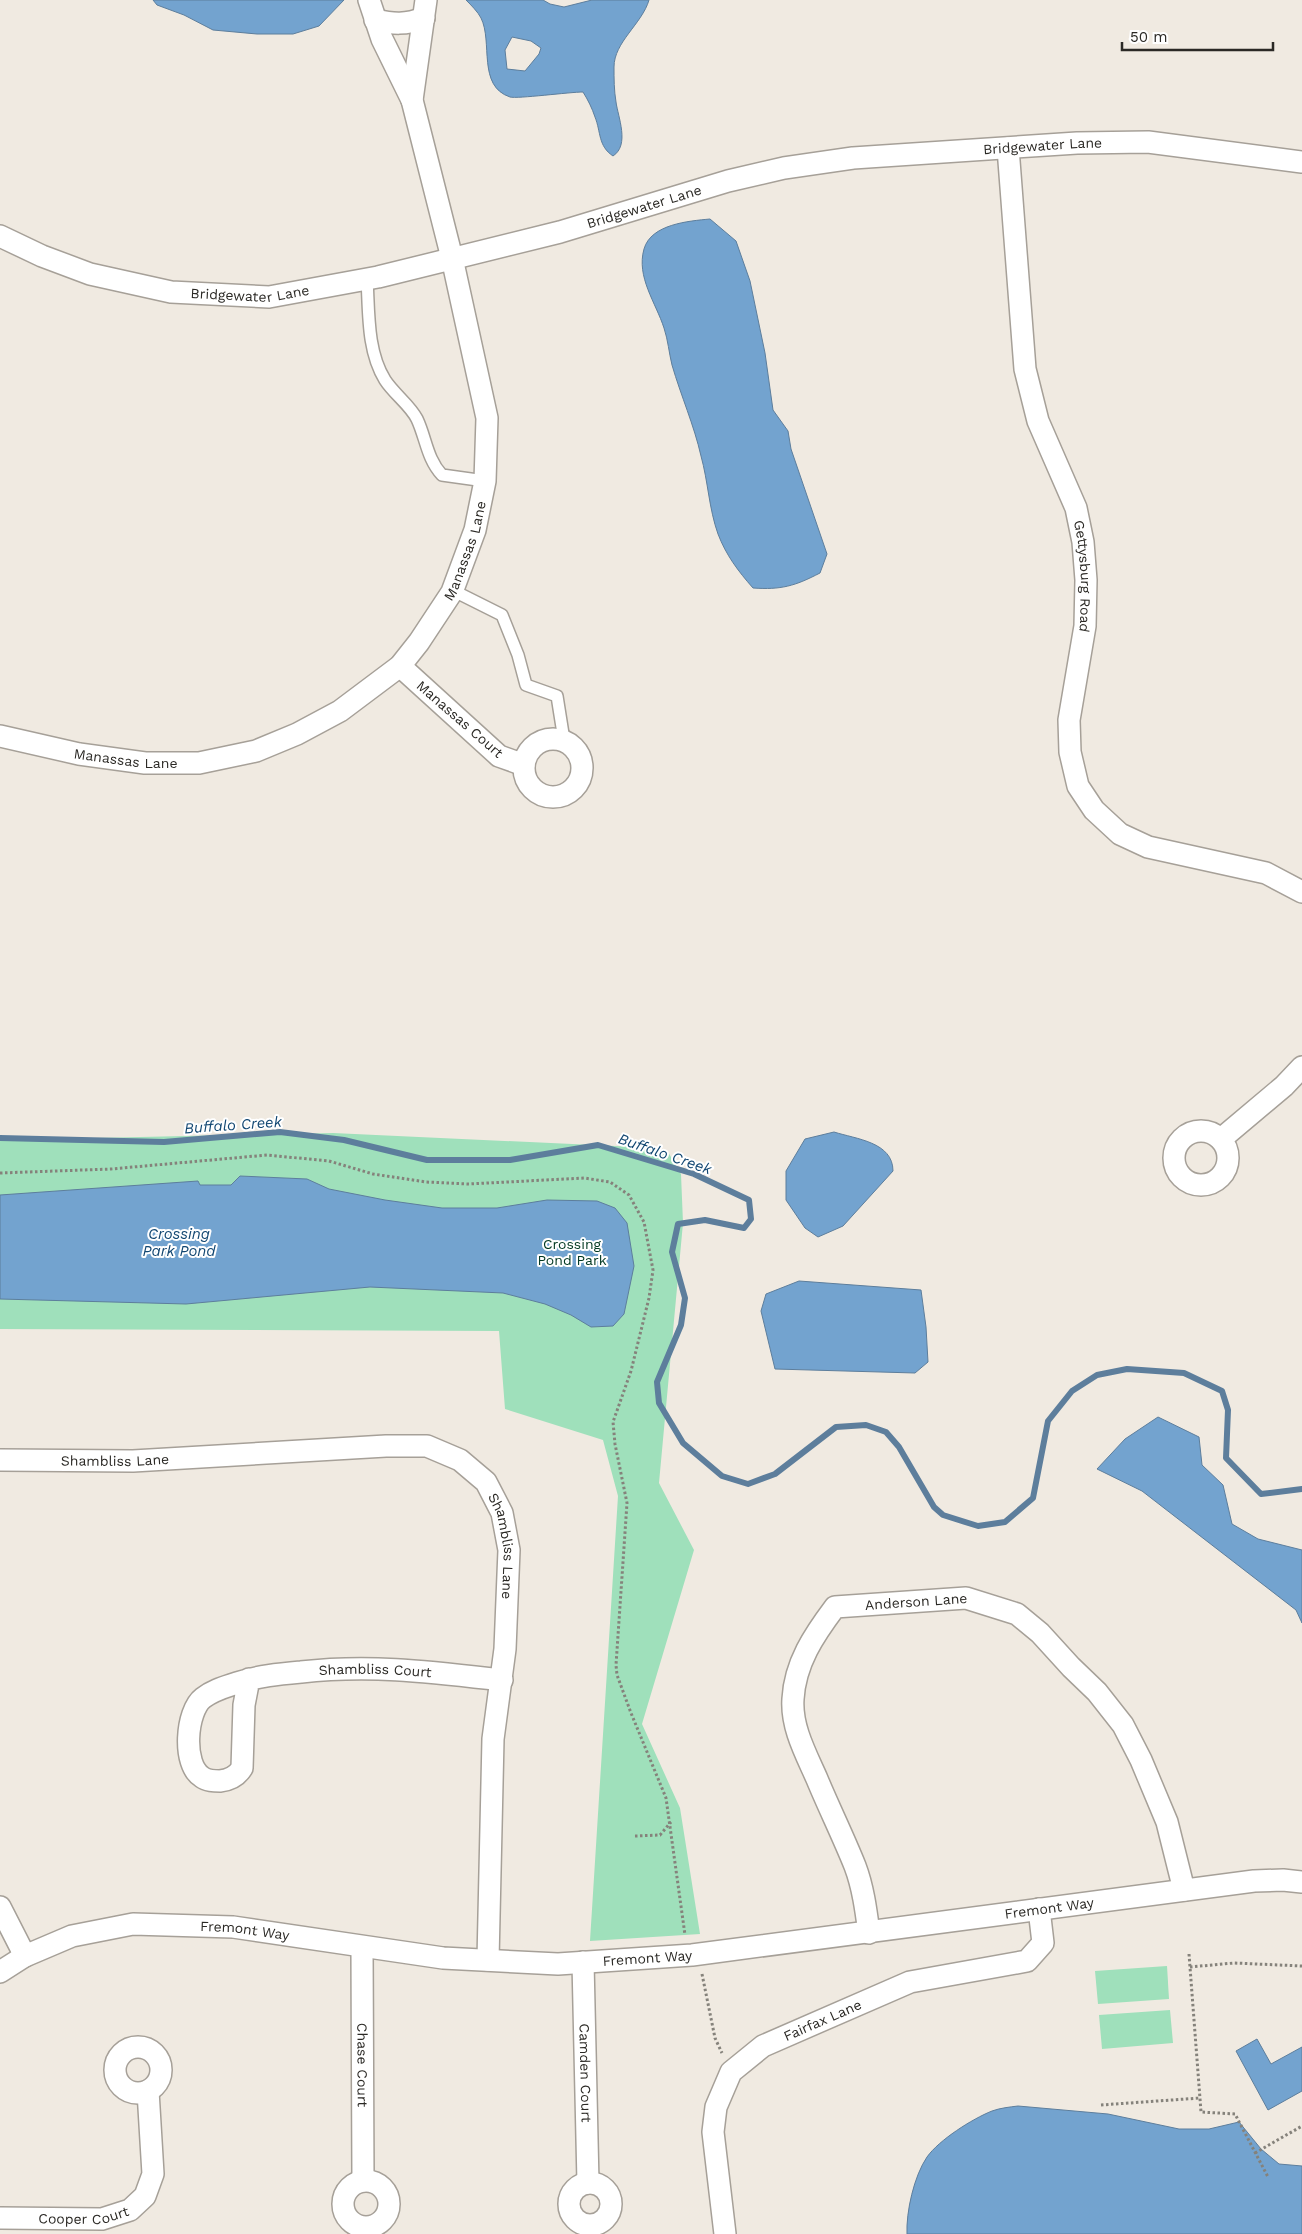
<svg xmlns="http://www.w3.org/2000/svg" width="1302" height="2234" viewBox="0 0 1302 2234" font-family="'Work Sans',sans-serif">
  <rect width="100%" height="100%" fill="#f0eae1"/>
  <g fill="#9fe0bb">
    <path d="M333,1133L658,1148L668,1152L681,1174L683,1223L659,1483L694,1550L642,1724L680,1808L700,1934L590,1941L618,1496L603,1440L505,1409L499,1331L0,1329V1140Z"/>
    <path d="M1167,1966L1169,1999L1098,2004L1095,1971Z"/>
    <path d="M1170,2010L1173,2043L1102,2049L1099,2015Z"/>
  </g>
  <g fill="#73a3cf" stroke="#5d7e9c" fill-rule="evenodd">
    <path d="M153,0H344L319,26L293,34H257L213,30L184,15L157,5Z"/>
    <path d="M466,0H543L550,4L564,7L592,0H649C642,24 614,42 614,67C614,79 614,90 616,102C618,117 630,145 613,156C598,146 601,132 595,117C592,108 588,100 583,92C570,92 517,99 510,97C477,86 493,42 481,18C478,12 471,5 466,0ZM512,37L531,41L541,48L539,54L525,71L507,69L505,50Z"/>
    <path d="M710,219L736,241L750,281L765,353L773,410L788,431L791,449L827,554L820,573C795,586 781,590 753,588C738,571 726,555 718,534C709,509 708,481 701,456C694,425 681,396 672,365C669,353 668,340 664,328C656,303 636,277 644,249C651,224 689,221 710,219Z"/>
    <path d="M834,1132C856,1139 893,1142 893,1171L843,1226L818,1237L805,1228L786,1200V1171L805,1139Z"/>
    <path d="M240,1176L307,1179L329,1189L385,1200L442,1208H497L547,1200L597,1201L615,1208L627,1223L634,1266L624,1314L613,1326L591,1327L571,1315L545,1304L503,1293L370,1287L186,1304L0,1299V1195L198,1181L200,1185H231Z"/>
    <path d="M799,1281L921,1290L926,1327L928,1362L915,1373L775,1369L761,1311L766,1294Z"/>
    <path d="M1158,1417L1199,1437L1202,1465L1223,1485L1232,1524L1258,1539L1302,1550V1623L1296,1610L1142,1491L1097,1469L1125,1439Z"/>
    <path d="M1257,2039L1271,2064L1302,2047V2091L1268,2110L1236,2051Z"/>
    <path d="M1018,2106L1108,2114L1179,2129H1209L1239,2122L1261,2149L1279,2164L1302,2166V2234H907C906,2212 914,2176 927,2157C939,2140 972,2119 992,2111C1000,2108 1010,2107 1018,2106Z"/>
  </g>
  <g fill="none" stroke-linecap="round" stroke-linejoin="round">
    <path stroke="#5d7e9c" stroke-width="6" d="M0,1138L164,1142L280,1132L344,1140L427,1160H510L598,1145L694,1174L749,1200L751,1219L744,1228L705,1220L678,1224L672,1252L685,1298L681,1325L657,1382L659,1403L683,1443L722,1476L748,1484L775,1474L836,1427L866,1425L886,1432L899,1447L934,1507L943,1515L978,1526L1005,1522L1033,1498L1048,1421L1072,1391L1097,1375L1127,1369L1184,1373L1222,1391L1228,1410L1226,1458L1261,1494L1302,1489"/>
    <g stroke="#a6a098" stroke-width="14">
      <g id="service">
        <path d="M367,279C369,313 367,351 385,380C394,394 410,405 417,419C426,438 427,459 442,475L485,481"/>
        <path d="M452,590L502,615L518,655L526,685L557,696L564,740"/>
      </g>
    </g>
    <g stroke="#a6a098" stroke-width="24">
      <g id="minor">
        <path d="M369,0L382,39L412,100"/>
        <path d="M375,20C393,24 406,25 424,18"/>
        <path id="s1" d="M1008,148L1025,369L1038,421L1076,508L1083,542L1086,580L1085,626L1069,720L1070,752L1078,786L1094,810L1120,834L1148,847L1266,873L1302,892"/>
        <path id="s2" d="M0,236L42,256L90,274L171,292L269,297L378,277L560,232L728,181L784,168L853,158L1077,143L1148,142L1302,162"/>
        <path d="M400,666L499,756L524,765"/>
        <path id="s3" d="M0,736L79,754L145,763H199L256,751L297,734L340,711L400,666L419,642L452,592L475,530L485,481L487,418L452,258L412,100L426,0"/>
        <circle cx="553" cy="768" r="29"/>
        <circle cx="1201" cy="1158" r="27"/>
        <path d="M1221,1139L1284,1086L1302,1067"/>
        <path id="s4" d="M0,1460L133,1461L386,1446H427L460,1460L486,1482L502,1513L509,1550L505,1649L493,1739L488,1960"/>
        <path id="s5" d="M249,1679L244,1705L242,1768C237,1776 230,1780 220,1781C214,1781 207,1781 202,1777C182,1765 186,1711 203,1698C213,1690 225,1687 237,1683C258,1676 279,1674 301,1672C371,1664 432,1672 502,1680"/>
        <path d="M0,1907L25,1956"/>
        <path id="s6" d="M869,1933C866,1910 863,1887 855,1866C843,1836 829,1808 817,1779C806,1754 791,1727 793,1699C795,1663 814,1635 835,1607L966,1598L1017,1614L1040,1633L1071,1667L1097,1692L1123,1725L1141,1760L1167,1822L1184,1890"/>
        <path id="s7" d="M362,1947L363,2181"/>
        <path id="s8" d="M583,1962L588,2183"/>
        <path id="s9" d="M0,1972L25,1956L72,1936L133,1924L233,1927L443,1958L558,1964L692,1955L1254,1881L1283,1880L1302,1882"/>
        <circle cx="138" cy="2070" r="23"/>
        <circle cx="366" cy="2204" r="23"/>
        <circle cx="590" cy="2204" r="21"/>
        <path id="s10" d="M0,2218L102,2219L130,2210L145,2196L153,2174L148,2091"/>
        <path id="s11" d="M725,2234L713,2132L716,2107L731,2072L763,2046L910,1982L1027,1961L1043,1943L1039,1909"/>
      </g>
    </g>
    <g stroke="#85827b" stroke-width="3" stroke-dasharray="2.5 2.5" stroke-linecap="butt">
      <path d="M0,1173L111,1169L267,1155L329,1161L373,1174L426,1182L469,1184L584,1178L610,1182L629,1195L644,1222L653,1270L649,1298L631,1371L613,1422L615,1444L627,1503L616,1665L617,1675L631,1713L666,1798L685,1935"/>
      <path d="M635,1836L660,1835L671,1822"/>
      <path d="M1189,1954L1201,2112L1235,2114L1268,2177"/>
      <path d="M1190,1967L1234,1963L1302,1966"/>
      <path d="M702,1974L715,2038L722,2053"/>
      <path d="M1101,2105L1200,2098"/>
      <path d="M1255,2153L1302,2126"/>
    </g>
    <use href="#service" stroke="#fff" stroke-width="11"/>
    <use href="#minor" stroke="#fff" stroke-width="21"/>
  </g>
  <g text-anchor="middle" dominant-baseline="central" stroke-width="4" stroke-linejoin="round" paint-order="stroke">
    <g font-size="14" fill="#2b2925" stroke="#fff">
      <text stroke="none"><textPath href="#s2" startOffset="1070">Bridgewater Lane</textPath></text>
      <text stroke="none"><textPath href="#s2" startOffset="665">Bridgewater Lane</textPath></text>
      <text stroke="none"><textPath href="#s2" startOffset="260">Bridgewater Lane</textPath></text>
      <text stroke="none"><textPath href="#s3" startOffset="562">Manassas Lane</textPath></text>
      <text stroke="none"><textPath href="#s1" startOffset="439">Gettysburg Road</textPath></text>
      <text transform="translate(460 719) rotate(41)">Manassas Court</text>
      <text stroke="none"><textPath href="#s3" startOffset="128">Manassas Lane</textPath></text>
      <text stroke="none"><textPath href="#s4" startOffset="115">Shambliss Lane</textPath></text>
      <text stroke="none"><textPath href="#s4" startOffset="565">Shambliss Lane</textPath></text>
      <text stroke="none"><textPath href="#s6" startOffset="432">Anderson Lane</textPath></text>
      <text stroke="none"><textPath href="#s5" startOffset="398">Shambliss Court</textPath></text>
      <text stroke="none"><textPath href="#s9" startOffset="1065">Fremont Way</textPath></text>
      <text stroke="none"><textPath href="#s9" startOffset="255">Fremont Way</textPath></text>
      <text stroke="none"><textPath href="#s9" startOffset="660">Fremont Way</textPath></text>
      <text stroke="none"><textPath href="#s11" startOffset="272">Fairfax Lane</textPath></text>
      <text stroke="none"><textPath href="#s7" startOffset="118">Chase Court</textPath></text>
      <text stroke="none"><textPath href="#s8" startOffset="111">Camden Court</textPath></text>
      <text stroke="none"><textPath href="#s10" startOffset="84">Cooper Court</textPath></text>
    </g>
    <g font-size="14" fill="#003821" stroke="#fff">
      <text x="572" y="1244">Crossing<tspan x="572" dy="16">Pond Park</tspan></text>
    </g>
    <g font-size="15" font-style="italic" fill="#124772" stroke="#fff">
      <text transform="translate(233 1125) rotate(-4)">Buffalo Creek</text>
      <text transform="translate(665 1154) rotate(19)">Buffalo Creek</text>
      <text x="179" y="1234">Crossing<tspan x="179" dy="17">Park Pond</tspan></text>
    </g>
  </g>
  <path d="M1122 42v8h151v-8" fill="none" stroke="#2b2925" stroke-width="2.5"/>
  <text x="1130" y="42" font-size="15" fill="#2b2925" stroke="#ffffff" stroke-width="4" paint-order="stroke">50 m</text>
</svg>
